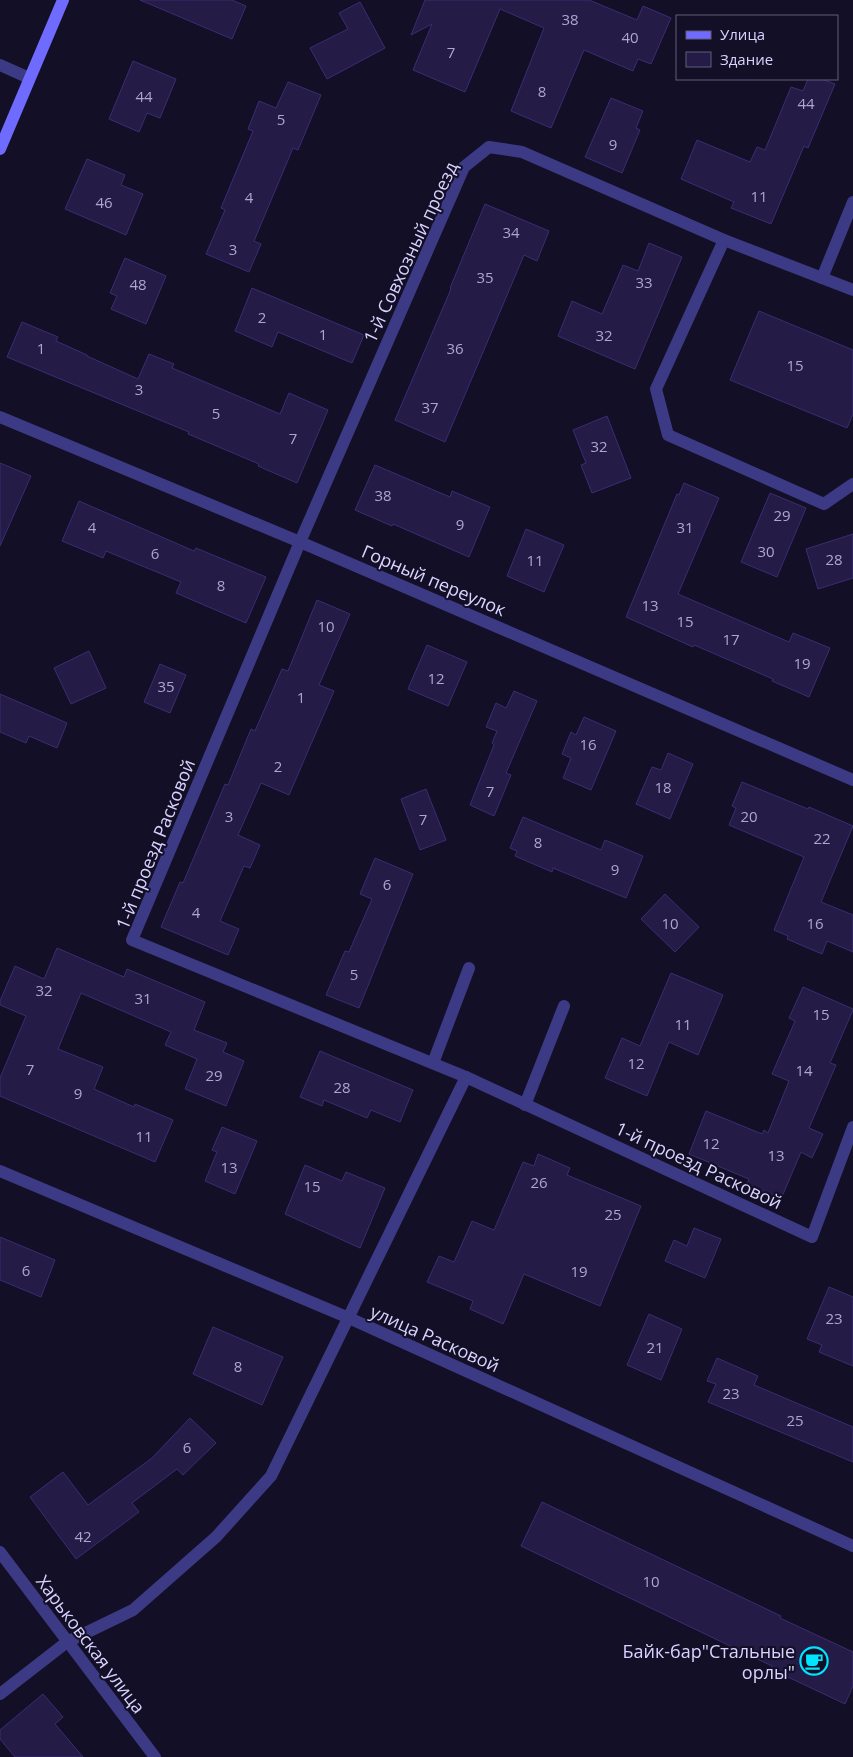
<svg xmlns="http://www.w3.org/2000/svg" width="853" height="1757" viewBox="0 0 853 1757" font-family="'Open Sans',sans-serif">
  <rect width="100%" height="100%" fill="#130f26"/>
  <g fill="#241b47" stroke="#3b2d73">
    <path d="M140,0H232L246,6L232,39Z"/>
    <path d="M425,0H589L637,20L643,6L671,18L651,64L638,59L633,71L584,50L551,128L511,111L544,28L500,9L465,92L413,70L432,24L411,35Z"/>
    <path d="M360,2L385,48L327,79L310,48L348,29L339,13Z"/>
    <path d="M133,61L176,79L160,118L147,113L139,132L109,119Z"/>
    <path d="M808,79H822L835,84L808,148L804,146L771,224L731,208L734,202L681,179L697,140L750,162L757,147L765,150L791,87L803,91Z"/>
    <path d="M288,82L321,95L298,150L293,148L254,241L261,244L249,272L206,254L225,210L221,208L253,131L248,129L259,101L276,108Z"/>
    <path d="M611,98L643,111L636,128L640,130L622,173L585,157Z"/>
    <path d="M87,159L125,175L121,185L143,194L126,235L65,209Z"/>
    <path d="M485,204L549,231L537,261L524,255L445,442L395,420L451,289L450,288Z"/>
    <path d="M649,243L682,257L635,369L558,336L572,301L602,314L623,265L638,271Z"/>
    <path d="M125,258L166,276L146,324L111,309L117,296L110,293Z"/>
    <path d="M252,288L364,335L352,363L278,332L272,347L235,331Z"/>
    <path d="M759,311L853,350V414L847,428L730,380Z"/>
    <path d="M22,322L58,337L56,341L87,355V356L138,379L149,354L174,364L172,368L280,414L289,393L328,410L297,483L258,466L259,464L188,434L189,432L7,357Z"/>
    <path d="M607,416L631,478L592,493L581,465L586,463L573,430Z"/>
    <path d="M0,463L31,476L0,546Z"/>
    <path d="M375,465L450,497L452,491L490,507L469,557L393,524L392,526L355,510Z"/>
    <path d="M684,483L719,498L678,594L789,642L793,633L830,648L809,697L772,681L773,679L694,645L693,647L626,617L677,494L679,495Z"/>
    <path d="M770,493L806,508L777,577L741,562Z"/>
    <path d="M79,501L194,551L196,548L266,577L246,623L176,593L181,582L106,551L103,558L62,541Z"/>
    <path d="M526,529L564,545L544,592L507,576Z"/>
    <path d="M853,534V578L818,589L806,549Z"/>
    <path d="M317,600L350,614L319,685L334,691L289,795L261,783L238,835L260,845L250,868L244,866L220,921L239,929L228,955L161,927L180,882L183,883L225,784L228,785L251,729L255,731L282,669L288,671Z"/>
    <path d="M427,645L467,662L448,706L408,689Z"/>
    <path d="M89,651L106,688L71,704L54,668Z"/>
    <path d="M160,664L186,675L170,713L144,702Z"/>
    <path d="M514,691L537,701L506,773L511,775L494,816L470,805L494,745L492,743L497,731L486,727L496,703L506,708Z"/>
    <path d="M0,694L67,723L57,748L29,736L26,743L0,732Z"/>
    <path d="M584,717L616,731L591,790L563,778L571,758L562,754L571,732L576,735Z"/>
    <path d="M668,753L693,764L670,819L636,804L652,767L661,770Z"/>
    <path d="M742,782L808,809L809,807L853,826L821,902L853,915V952L827,941L822,954L787,939L788,936L774,930L804,857L729,825L736,808L732,806Z"/>
    <path d="M426,789L446,840L420,850L401,799Z"/>
    <path d="M523,817L601,850L605,840L643,856L626,898L553,868L552,872L515,856L517,851L510,848Z"/>
    <path d="M375,858L413,874L359,1008L326,995L345,951L349,952L372,899L360,894Z"/>
    <path d="M665,894L699,927L675,952L641,919Z"/>
    <path d="M57,948L124,977L127,969L205,1002L194,1030L227,1043L223,1052L244,1061L226,1106L185,1089L197,1059L165,1045L171,1032L81,993L58,1049L103,1067L94,1089L134,1107L135,1104L173,1120L155,1162L0,1096V1078L26,1016L0,1005V1001L15,966L44,979Z"/>
    <path d="M671,973L723,995L698,1055L669,1042L647,1096L605,1078L622,1038L640,1046Z"/>
    <path d="M803,987L853,1009V1010L830,1063L836,1065L809,1128L823,1134L812,1158L801,1152L781,1199L747,1184L749,1179L689,1154L706,1111L762,1134L764,1130L768,1133L789,1081L772,1074L795,1021L789,1018Z"/>
    <path d="M320,1051L413,1090L400,1122L371,1110L367,1118L324,1100L322,1106L300,1097Z"/>
    <path d="M222,1127L257,1141L235,1194L205,1181L217,1152L212,1150Z"/>
    <path d="M538,1154L570,1168L567,1175L641,1206L600,1306L524,1274L503,1324L470,1309L473,1301L427,1282L439,1256L454,1262L472,1221L494,1230L523,1162L534,1166Z"/>
    <path d="M305,1165L342,1181L346,1172L385,1188L360,1248L285,1214Z"/>
    <path d="M694,1228L721,1239L705,1278L665,1261L674,1240L687,1246Z"/>
    <path d="M0,1237L55,1260L41,1297L0,1280Z"/>
    <path d="M829,1287L853,1297V1366L819,1352L822,1345L807,1339Z"/>
    <path d="M649,1314L682,1329L661,1380L627,1365Z"/>
    <path d="M213,1327L283,1357L262,1405L193,1374Z"/>
    <path d="M717,1358L758,1376L754,1385L853,1427V1462L708,1402L716,1384L707,1381Z"/>
    <path d="M190,1418L216,1443L183,1475L177,1469L132,1503L139,1512L76,1559L30,1497L63,1472L88,1505L152,1458Z"/>
    <path d="M542,1502L781,1616L780,1618L853,1652V1686L845,1704L771,1669L772,1666L521,1546Z"/>
    <path d="M43,1694L63,1717L55,1724L83,1757H15L0,1739V1730Z"/>
  </g>
  <g fill="none" stroke-linecap="round" stroke-linejoin="round">
    <g stroke="#3d3a85" stroke-width="12">
      <path d="M724,240L656,389L668,435L824,504L853,484"/>
      <path d="M433,1063L469,968"/>
      <path d="M525,1105L564,1006"/>
    </g>
    <g stroke="#3d3a85" stroke-width="12">
      <path d="M0,65L29,78"/>
      <path d="M822,278L853,202"/>
      <path d="M853,290L724,240L522,152L489,147L464,167L300,542L132,940L466,1077L812,1237L853,1127"/>
      <path d="M0,417L300,542L853,780"/>
      <path d="M0,1552L155,1757"/>
      <path d="M0,1694L67,1642L133,1610L216,1537L271,1476L466,1077"/>
    </g>
    <path stroke="#3d3a85" stroke-width="12" d="M0,1171L349,1318L853,1546"/>
    <path stroke="#6f6bff" stroke-width="12" d="M0,149L63,0"/>
  </g>
  <defs>
    <g id="cafe-ring" transform="scale(1.4375)"><circle r="9.5" fill="#130f26" stroke="#00e5ff" stroke-width="1.5"/><path d="M-5.5-4.5H6V0H3Q3 3.5 0 3.5H-2.5Q-5.5 3.5-5.5 0ZM3-3.2v2h1.7v-2ZM-6 4.5H4V6H-6Z" fill="#00e5ff"/></g>
  </defs>
  <g fill-rule="evenodd">
    <use href="#cafe-ring" x="814" y="1661"/>
  </g>
  <g text-anchor="middle" dominant-baseline="central" stroke-width="4" stroke-linejoin="round" paint-order="stroke">
    <g font-size="15" fill="#aca6d1">
      <text x="570" y="19">38</text>
      <text x="630" y="37">40</text>
      <text x="451" y="52">7</text>
      <text x="542" y="91">8</text>
      <text x="144" y="96">44</text>
      <text x="806" y="103">44</text>
      <text x="281" y="119">5</text>
      <text x="613" y="144">9</text>
      <text x="759" y="196">11</text>
      <text x="249" y="197">4</text>
      <text x="104" y="202">46</text>
      <text x="511" y="232">34</text>
      <text x="233" y="249">3</text>
      <text x="485" y="277">35</text>
      <text x="644" y="282">33</text>
      <text x="138" y="284">48</text>
      <text x="262" y="317">2</text>
      <text x="323" y="334">1</text>
      <text x="604" y="335">32</text>
      <text x="41" y="348">1</text>
      <text x="455" y="348">36</text>
      <text x="795" y="365">15</text>
      <text x="139" y="389">3</text>
      <text x="430" y="407">37</text>
      <text x="216" y="413">5</text>
      <text x="293" y="438">7</text>
      <text x="599" y="446">32</text>
      <text x="383" y="495">38</text>
      <text x="782" y="515">29</text>
      <text x="460" y="524">9</text>
      <text x="92" y="527">4</text>
      <text x="685" y="527">31</text>
      <text x="766" y="551">30</text>
      <text x="155" y="553">6</text>
      <text x="834" y="559">28</text>
      <text x="535" y="560">11</text>
      <text x="221" y="585">8</text>
      <text x="650" y="605">13</text>
      <text x="685" y="621">15</text>
      <text x="326" y="626">10</text>
      <text x="731" y="639">17</text>
      <text x="802" y="663">19</text>
      <text x="436" y="678">12</text>
      <text x="166" y="686">35</text>
      <text x="301" y="697">1</text>
      <text x="588" y="744">16</text>
      <text x="278" y="766">2</text>
      <text x="663" y="787">18</text>
      <text x="490" y="791">7</text>
      <text x="229" y="816">3</text>
      <text x="749" y="816">20</text>
      <text x="423" y="819">7</text>
      <text x="822" y="838">22</text>
      <text x="538" y="842">8</text>
      <text x="615" y="869">9</text>
      <text x="387" y="884">6</text>
      <text x="196" y="912">4</text>
      <text x="670" y="923">10</text>
      <text x="815" y="923">16</text>
      <text x="354" y="974">5</text>
      <text x="44" y="990">32</text>
      <text x="143" y="998">31</text>
      <text x="821" y="1014">15</text>
      <text x="683" y="1024">11</text>
      <text x="636" y="1063">12</text>
      <text x="30" y="1069">7</text>
      <text x="804" y="1070">14</text>
      <text x="214" y="1075">29</text>
      <text x="342" y="1087">28</text>
      <text x="78" y="1093">9</text>
      <text x="144" y="1136">11</text>
      <text x="711" y="1143">12</text>
      <text x="776" y="1155">13</text>
      <text x="229" y="1167">13</text>
      <text x="539" y="1182">26</text>
      <text x="312" y="1186">15</text>
      <text x="613" y="1214">25</text>
      <text x="26" y="1270">6</text>
      <text x="579" y="1271">19</text>
      <text x="834" y="1318">23</text>
      <text x="655" y="1347">21</text>
      <text x="238" y="1366">8</text>
      <text x="731" y="1393">23</text>
      <text x="795" y="1420">25</text>
      <text x="187" y="1447">6</text>
      <text x="83" y="1536">42</text>
      <text x="651" y="1581">10</text>
    </g>
    <g font-size="18" fill="#d9d4ff" stroke="#130f26">
      <text transform="translate(410 252) rotate(-65)">1-й Совхозный проезд</text>
      <text transform="translate(434 580) rotate(23)">Горный переулок</text>
      <text transform="translate(155 844) rotate(-68)">1-й проезд Расковой</text>
      <text transform="translate(699 1165) rotate(25)">1-й проезд Расковой</text>
      <text transform="translate(435 1338) rotate(24)">улица Расковой</text>
      <text transform="translate(91 1644) rotate(53)">Харьковская улица</text>
    </g>
    <g font-size="18" fill="#d9d4ff" stroke="#130f26" text-anchor="end">
      <text x="795" y="1651">Байк-бар"Стальные<tspan x="795" dy="21">орлы"</tspan></text>
    </g>
  </g>
  <rect x="676" y="15" width="162" height="65" fill="#130f26" stroke="#625e7d"/>
  <rect x="686" y="31" width="25" height="8" fill="#6f6bff" stroke="#625e7d"/>
  <text x="720" y="40" font-size="15" fill="#d9d4ff">Улица</text>
  <rect x="686" y="52" width="25" height="15" fill="#241b47" stroke="#625e7d"/>
  <text x="720" y="65" font-size="15" fill="#d9d4ff">Здание</text>
</svg>
